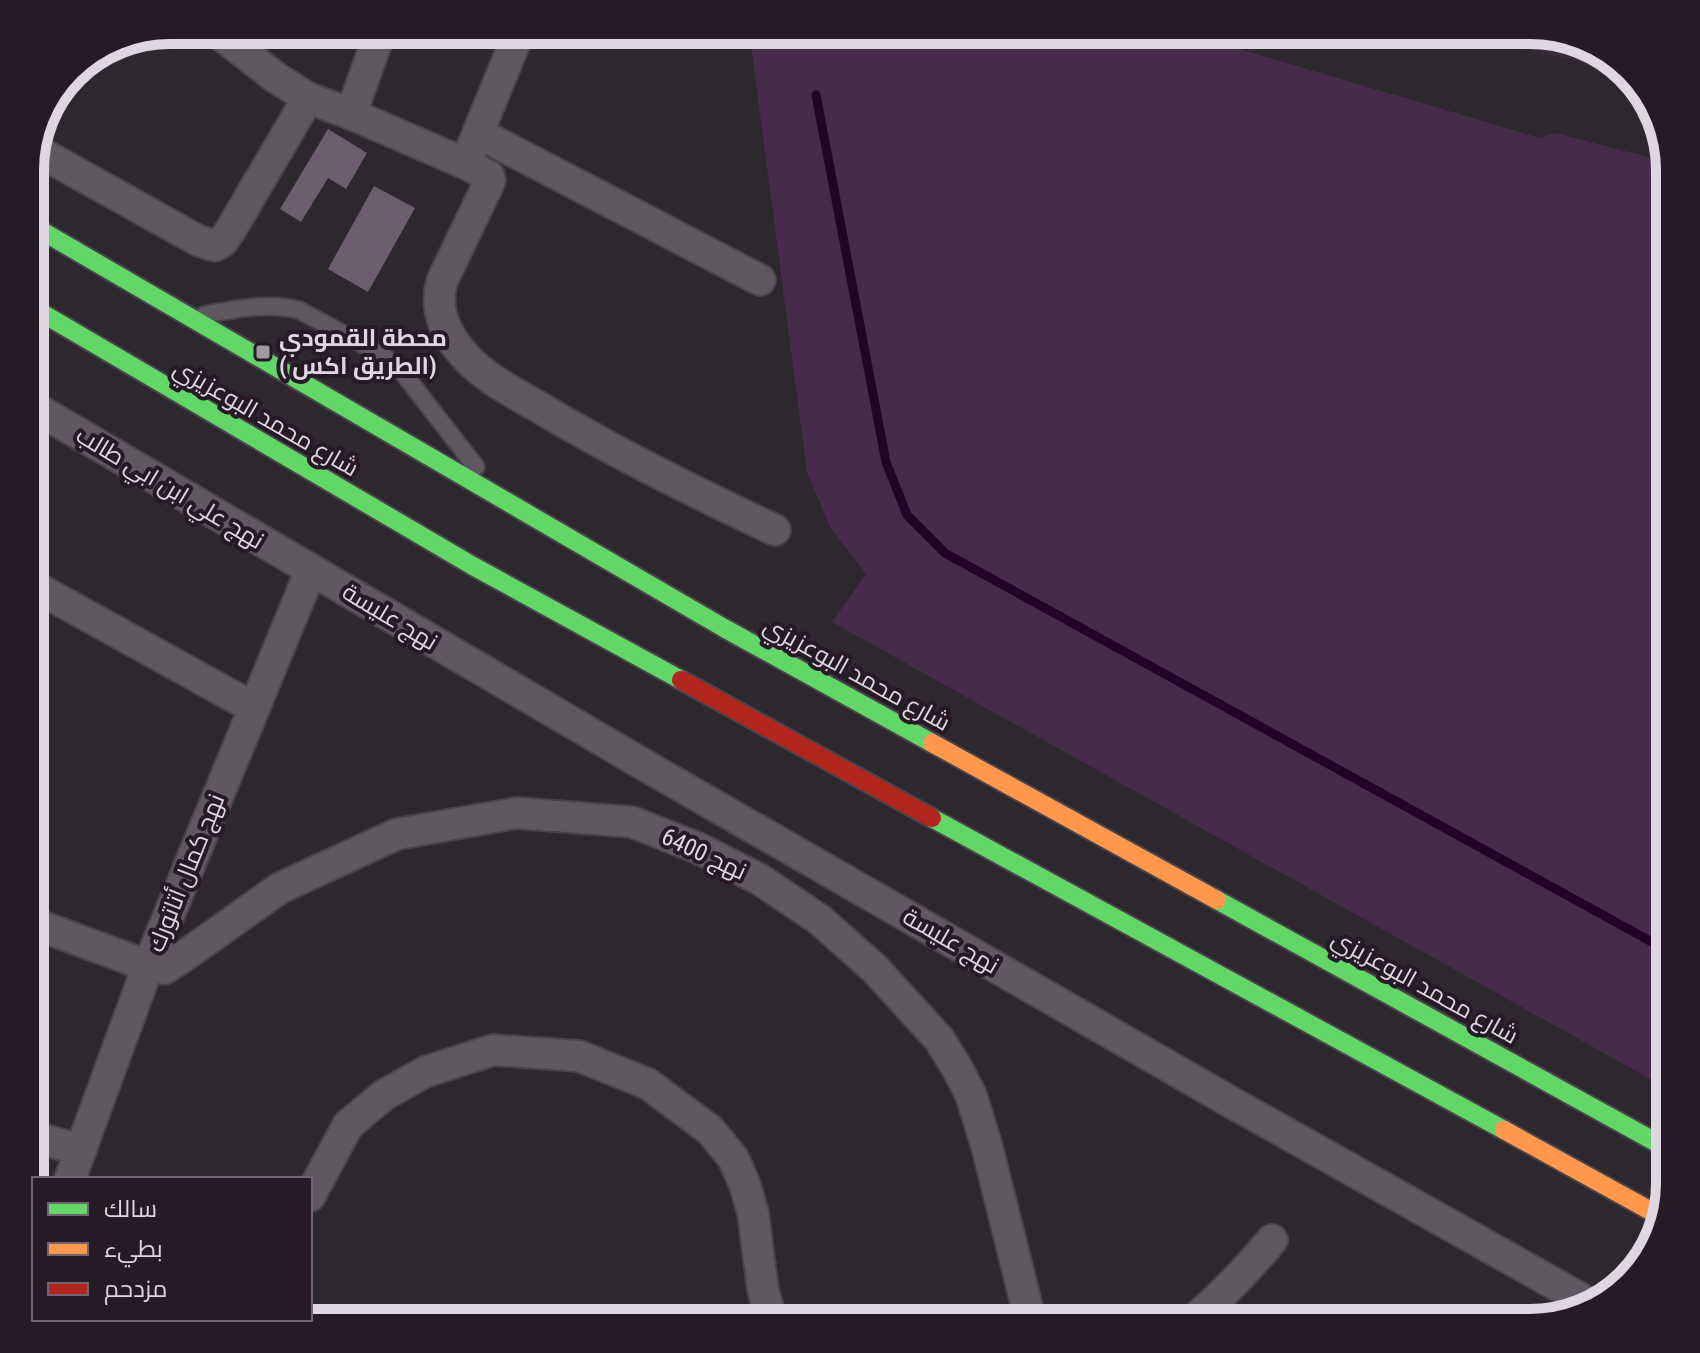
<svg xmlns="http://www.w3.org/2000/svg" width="1700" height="1353" viewBox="0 0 1700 1353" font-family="'Roboto Condensed',Cairo,sans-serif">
  <rect width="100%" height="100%" fill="#2d272e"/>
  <path fill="#392a3b" d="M1438,30H1530L1622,65L1628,73Z"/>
  <path fill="#462b4b" d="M749,30H956L1148,44L1153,30H1175L1540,138L1555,133L1668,162L1670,171V1090L832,622L866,574L830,527L807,472Z"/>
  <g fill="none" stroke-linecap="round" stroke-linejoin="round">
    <path stroke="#220427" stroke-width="9" d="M816,95L886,462L907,515L945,553L1670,952"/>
  </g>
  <g fill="#6b5e6d">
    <path d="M328,129L367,153L346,189L328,178L301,222L280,209Z"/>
    <path d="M374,186L415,208L368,292L328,269Z"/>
  </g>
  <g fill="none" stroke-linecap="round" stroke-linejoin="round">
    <g stroke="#48444a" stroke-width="20">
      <path id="lane" d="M204,315C235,309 269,302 299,310L384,356L403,373L476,467"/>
    </g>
    <g stroke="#48444a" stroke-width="34">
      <g id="street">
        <path d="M215,30L275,77L308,98L351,114L466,164L489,176L490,181L442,281C435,306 443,329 459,349C479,375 509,390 537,406C613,452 694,492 775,530"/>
        <path d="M351,114L381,30"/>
        <path d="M478,133L760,280"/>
        <path d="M34,149L199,241L215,246L222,242L230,231L308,98"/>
        <path d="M471,150L520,30"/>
        <path d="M30,405L646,766L1229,1101L1594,1306"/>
        <path d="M30,584L254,708"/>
        <path d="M30,922L148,966L164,969L187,954L280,888L397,834L517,813L632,822L698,848L759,879L820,920L875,969L939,1039L957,1068L971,1095L987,1147L1031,1323"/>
        <path d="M30,1136L81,1150"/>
        <path d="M70,1179L148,966L311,570"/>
        <path d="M310,1196L348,1125L384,1095L425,1072L493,1050L579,1056L648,1084L710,1130L733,1158L745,1185L753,1213L763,1290L772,1323"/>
        <path d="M251,1323L253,1319"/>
        <path d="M1190,1323C1220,1298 1247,1270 1272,1240"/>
      </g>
    </g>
    <g stroke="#48444a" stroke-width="22">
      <g id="fast">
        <path d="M30,224L724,628L932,743"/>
        <path d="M30,306L473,566L681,680"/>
        <path d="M932,818L1504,1130"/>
        <path d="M1217,900L1670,1150"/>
      </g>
    </g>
    <g stroke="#48444a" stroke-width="22">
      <g id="slow">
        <path d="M932,743L1217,900"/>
        <path d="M1504,1130L1658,1215"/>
      </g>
    </g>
    <g stroke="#48444a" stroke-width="22">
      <path id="jam" d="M681,680L932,818"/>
    </g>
    <use href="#lane" stroke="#605861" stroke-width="16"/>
    <use href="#street" stroke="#605861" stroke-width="30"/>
    <use href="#fast" stroke="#63d668" stroke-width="18"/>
    <use href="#slow" stroke="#ff974d" stroke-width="18"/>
    <use href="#jam" stroke="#b3261e" stroke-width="18"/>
  </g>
  <rect fill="#a099a2" stroke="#261a27" stroke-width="3" x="255" y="344" width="16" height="16" rx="4"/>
  <g text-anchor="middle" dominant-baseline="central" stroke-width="8" stroke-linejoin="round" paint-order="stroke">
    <g font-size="24" font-weight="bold" fill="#ded6e0" stroke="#261a27" text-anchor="start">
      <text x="279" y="338">محطة القمودي<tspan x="279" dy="28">( الطريق اكس)</tspan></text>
    </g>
    <g font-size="24" fill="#ded6e0" stroke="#261a27">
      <text transform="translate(266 418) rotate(30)">شارع محمد البوعزيزي</text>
      <text transform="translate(170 488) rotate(31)">نهج علي ابن ابي طالب</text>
      <text transform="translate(390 617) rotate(31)">نهج عليسة</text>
      <text transform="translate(857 674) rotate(29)">شارع محمد البوعزيزي</text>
      <text transform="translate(704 854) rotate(25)">نهج 6400</text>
      <text transform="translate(186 873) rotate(-68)">نهج كمال أتاتورك</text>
      <text transform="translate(951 941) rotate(30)">نهج عليسة</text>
      <text transform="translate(1425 987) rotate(29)">شارع محمد البوعزيزي</text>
    </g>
  </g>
  <path d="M0 0H1700V1353H0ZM170 44H1530A126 126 0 0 1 1656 170V1183A126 126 0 0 1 1530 1309H170A126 126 0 0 1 44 1183V170A126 126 0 0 1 170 44Z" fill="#261a27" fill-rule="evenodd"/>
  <path fill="none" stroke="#ded6e0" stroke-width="10" d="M170 44H1530A126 126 0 0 1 1656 170V1183A126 126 0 0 1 1530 1309H170A126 126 0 0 1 44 1183V170A126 126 0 0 1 170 44Z"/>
  <rect x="32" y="1177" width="280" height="144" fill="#261a27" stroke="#706571" stroke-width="2"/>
  <rect x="48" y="1203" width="40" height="12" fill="#63d668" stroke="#706571" stroke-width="2"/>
  <text x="104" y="1217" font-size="24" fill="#ded6e0">سالك</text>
  <rect x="48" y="1243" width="40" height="12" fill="#ff974d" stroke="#706571" stroke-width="2"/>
  <text x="104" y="1257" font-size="24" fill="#ded6e0">بطيء</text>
  <rect x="48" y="1283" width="40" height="12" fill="#b3261e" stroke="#706571" stroke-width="2"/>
  <text x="104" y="1297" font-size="24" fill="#ded6e0">مزدحم</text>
</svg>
